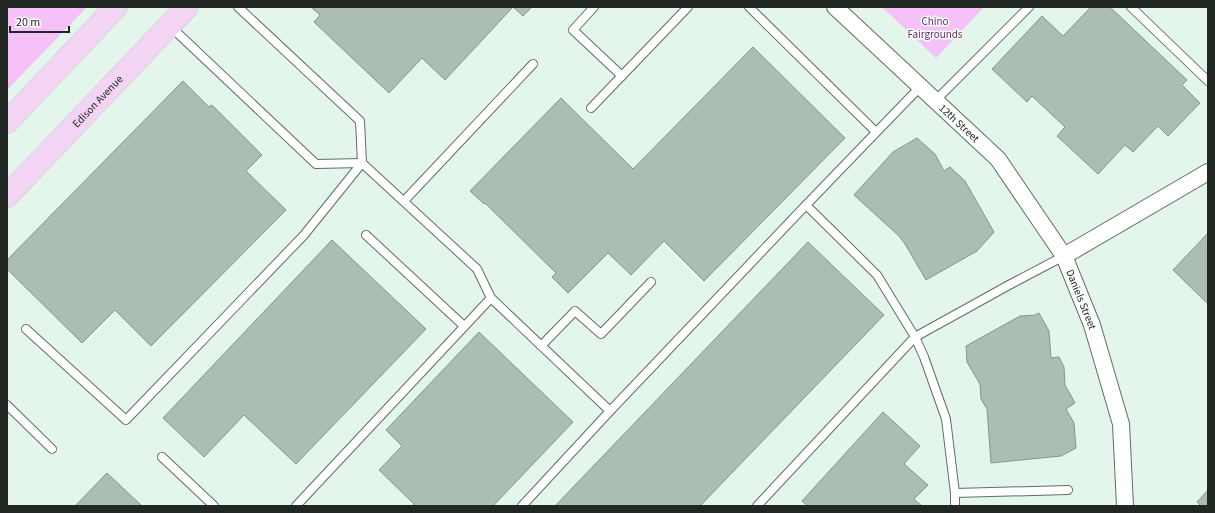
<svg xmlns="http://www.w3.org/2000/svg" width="1215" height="513" viewBox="0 0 1215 513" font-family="'Source Sans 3',sans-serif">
  <rect width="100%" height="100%" fill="#e4f6eb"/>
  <g fill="#f6c0f9">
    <path d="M7,7H87L7,90Z"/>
    <path d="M882,7H984L936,58Z"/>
  </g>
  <g fill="#acbdb3" stroke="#86968c">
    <path d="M311,7H532L523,16L513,7L445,80L422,58L389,93L314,22L320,15Z"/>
    <path d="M1091,7H1110L1187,80L1182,85L1200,103L1168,136L1158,126L1133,152L1125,145L1098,174L1057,136L1065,127L1032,96L1027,102L992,69L1042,16L1063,36Z"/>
    <path d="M753,47L845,138L704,281L664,241L631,275L608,253L568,293L552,277L556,273L485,203L484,204L470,191L561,98L633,169Z"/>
    <path d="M183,81L209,107L212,105L262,155L246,171L286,210L151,346L115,310L82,343L7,269V260Z"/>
    <path d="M917,138L935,154L944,171L950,167L965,181L994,232L977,251L926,280L905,244L899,236L854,195L893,152Z"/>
    <path d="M1208,233V304L1173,270Z"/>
    <path d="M332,240L426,329L296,464L244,415L204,457L163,418Z"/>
    <path d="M808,242L884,315L700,506H555Z"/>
    <path d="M1039,313L1049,331L1051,358L1059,357L1064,367L1065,385L1075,403L1066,409L1074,423L1076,448L1061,456L991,463L987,409L981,399L980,384L967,362L966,346L1020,316L1035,315Z"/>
    <path d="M479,332L573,422L493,506H412L414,504L379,470L402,446L386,430Z"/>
    <path d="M883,412L920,446L904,464L928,485L914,499L922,506H808L802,501Z"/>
    <path d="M107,473L142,506H75Z"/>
    <path d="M1208,490V506H1201L1197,502Z"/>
  </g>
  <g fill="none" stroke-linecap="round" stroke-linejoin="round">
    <g stroke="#5f6e65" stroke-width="10">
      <g id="service">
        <path d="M594,7L573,30L622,76"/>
        <path d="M749,7L876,132"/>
        <path d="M1131,7L1208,81"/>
        <path d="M170,26L316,164L362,163L477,269L491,298L610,411L806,205"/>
        <path d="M935,101L1029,7"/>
        <path d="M591,108L688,7"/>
        <path d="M404,201L533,64"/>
        <path d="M366,235L464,326"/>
        <path d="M26,329L126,420L304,235L362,163L360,121L238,7"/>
        <path d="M541,346L575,311L601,334L651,282"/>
        <path d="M7,405L52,449"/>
        <path d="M162,457L214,506"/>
        <path d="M955,493L1068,490"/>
        <path d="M296,506L491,298"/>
        <path d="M522,506L610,411"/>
        <path d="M757,506L915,337L877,275L806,205L920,87"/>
        <path d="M955,506V493L946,419L924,357L915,337L1009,285L1064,256"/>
      </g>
    </g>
    <g stroke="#5f6e65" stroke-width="18">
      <g id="minor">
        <path id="s1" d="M835,7L998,159L1064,256L1092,325L1121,424L1125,506"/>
        <path d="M1064,256L1208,172"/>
      </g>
    </g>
    <g stroke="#d7d8d8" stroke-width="24">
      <g id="primary">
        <path d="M7,122L116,7"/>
        <path id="s2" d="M7,196L187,7"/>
      </g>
    </g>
    <use href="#service" stroke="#fff" stroke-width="8"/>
    <use href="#minor" stroke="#fff" stroke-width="16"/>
    <use href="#primary" stroke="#f3d4f5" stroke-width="22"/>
  </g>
  <g text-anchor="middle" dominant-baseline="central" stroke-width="3" stroke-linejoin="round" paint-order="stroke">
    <g font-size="11" fill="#6a296f" stroke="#fbfffd">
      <text x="935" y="21">Chino<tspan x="935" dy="13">Fairgrounds</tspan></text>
    </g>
    <g font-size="11" fill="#212824" stroke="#fbfffd">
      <text stroke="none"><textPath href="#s2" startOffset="131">Edison Avenue</textPath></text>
      <text stroke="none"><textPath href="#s1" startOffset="170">12th Street</textPath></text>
      <text stroke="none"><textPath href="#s1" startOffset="387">Daniels Street</textPath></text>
    </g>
  </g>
  <rect width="1215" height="513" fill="none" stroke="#212824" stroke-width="16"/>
  <path d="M10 26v6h59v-6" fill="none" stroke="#212824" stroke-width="2"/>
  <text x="16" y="26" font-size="12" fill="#212824" stroke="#fbfffd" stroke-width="3" paint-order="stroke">20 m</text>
</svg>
